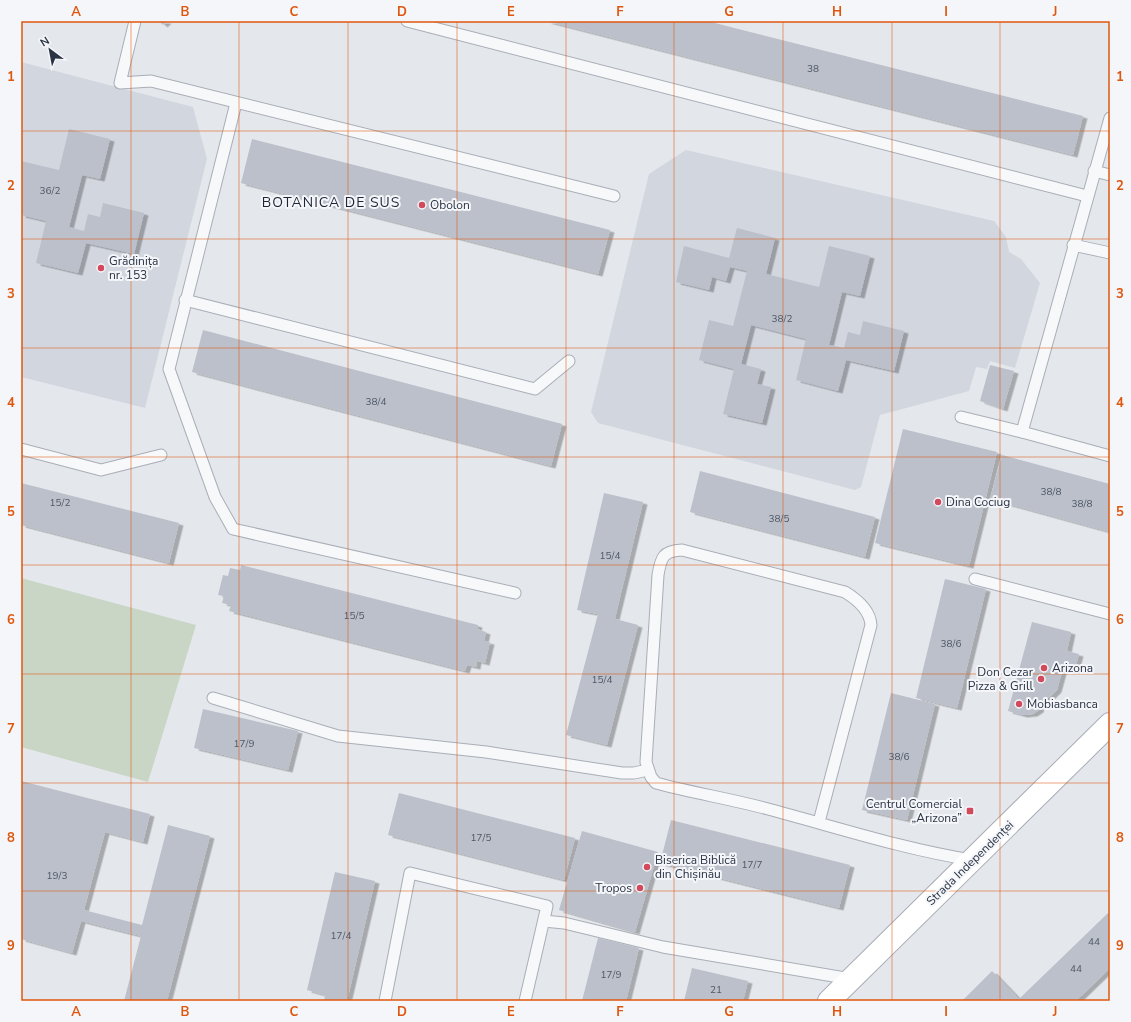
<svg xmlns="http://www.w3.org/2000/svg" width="1131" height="1022" viewBox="0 0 1131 1022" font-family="'Nunito Sans',sans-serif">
  <defs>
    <filter id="shadow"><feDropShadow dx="4.5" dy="2.5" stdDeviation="0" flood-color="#0004"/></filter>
  </defs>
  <rect width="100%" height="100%" fill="#e4e7ec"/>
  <g fill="#d2d6de">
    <path d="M21,62L193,107L207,159L145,408L21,377Z"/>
    <path d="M686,150L994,221L1006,237L1009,252L1021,259L1040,283L1015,368L990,361L987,369L976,367L969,391L880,415L861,487L855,490L598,423L591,412L649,174Z"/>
  </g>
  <path fill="#c9d6c5" d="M21,578L196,625L148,782L21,747Z"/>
  <g fill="#bbc0ca" filter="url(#shadow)">
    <path d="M159,21H167L163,25Z"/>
    <path d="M546,21H707L1083,116L1073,155Z"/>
    <path d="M69,129L110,139L100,179L82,175L69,227L84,231L88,214L100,217L103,203L144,213L134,254L86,243L78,273L36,263L46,221L21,215V161L59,170Z"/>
    <path d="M252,139L610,230L598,274L241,183Z"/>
    <path d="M737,228L775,238L766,274L819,287L829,246L870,256L860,296L842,292L829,345L844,348L848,332L860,335L863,321L904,331L894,371L846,360L838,391L796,380L806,339L751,325L741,364L761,369L757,384L771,387L762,423L723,414L734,369L699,360L709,320L733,326L747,271L730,267L726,281L712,277L709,290L676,282L684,246L729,258Z"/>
    <path d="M203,330L562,424L551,466L192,372Z"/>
    <path d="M990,365L1014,371L1003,409L980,401Z"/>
    <path d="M903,429L997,452L969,566L875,543Z"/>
    <path d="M1002,455L1110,484V532L990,499Z"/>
    <path d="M700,471L875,517L865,557L690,512Z"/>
    <path d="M21,483L179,523L169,563L21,525Z"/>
    <path d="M604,493L643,502L615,618L608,617L638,625L607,745L566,735L598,614L577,610Z"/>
    <path d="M241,565L478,625L477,629L486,632L484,641L490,642L485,663L477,661L476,667L467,665L465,671L229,611L231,605L222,603L224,596L218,595L223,575L228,576L230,568L240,570Z"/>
    <path d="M945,579L986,589L957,708L916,698Z"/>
    <path d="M1032,622L1071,632L1067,651L1079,654L1076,665L1062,672L1057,690L1050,697L1042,700L1039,710L1033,714L1023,715L1008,711Z"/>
    <path d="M891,693L935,704L907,820L862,810Z"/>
    <path d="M203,709L298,731L288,770L194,748Z"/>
    <path d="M21,781L150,814L143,842L105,832L84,910L142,925L168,825L210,836L167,1001H124L141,936L81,921L72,953L21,939Z"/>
    <path d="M399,793L575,838L564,880L388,835Z"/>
    <path d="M671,820L850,865L839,908L660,863Z"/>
    <path d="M582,831L658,852L635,932L559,910Z"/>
    <path d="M335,872L375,881L347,1001H324L325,995L307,990Z"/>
    <path d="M1108,913L1110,916V968L1076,1001H1021L1019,999Z"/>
    <path d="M598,938L639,948L626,1001H582Z"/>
    <path d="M692,968L748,981L743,1001L711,1000L710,1001H684Z"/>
    <path d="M992,971L1019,999L1018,1001H962Z"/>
  </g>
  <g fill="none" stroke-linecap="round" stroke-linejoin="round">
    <g stroke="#a9aeb7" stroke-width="13">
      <g id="service">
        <path d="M135,21L120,83L151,81L614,196"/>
        <path d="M407,21L1087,196"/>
        <path d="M236,103L169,369L215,497L233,529L515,593"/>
        <path d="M1110,118L1022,432L1110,456"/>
        <path d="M1094,171L1110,175"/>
        <path d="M1073,245L1110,253"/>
        <path d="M185,300L535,389L569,361"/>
        <path d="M961,417L1022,432"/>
        <path d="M21,449L101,470L161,455"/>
        <path d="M975,579L1110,614"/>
        <path d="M213,698L338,736L486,752L622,773H634L648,770"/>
        <path d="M819,822L871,625C870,610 858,600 845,592L682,550C663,551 661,557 658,575L646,762L651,777L656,783C693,793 731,799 768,809C836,827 903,849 972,860"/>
        <path d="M544,921L564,923L663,947L851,979"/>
        <path d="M385,1001L410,873L547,906L525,1001"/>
      </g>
    </g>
    <g stroke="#a9aeb7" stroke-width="24">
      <path id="secondary" d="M829,1001L1110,724"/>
    </g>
    <use href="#service" stroke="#f7f8fa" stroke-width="11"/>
    <use href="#secondary" stroke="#fff" stroke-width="22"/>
  </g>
  <path fill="none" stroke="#df570f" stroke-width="1" stroke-opacity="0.55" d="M131,21V1001M239,21V1001M348,21V1001M457,21V1001M566,21V1001M674,21V1001M783,21V1001M892,21V1001M1000,21V1001M21,131H1110M21,239H1110M21,348H1110M21,457H1110M21,565H1110M21,674H1110M21,783H1110M21,891H1110"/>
  <g fill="#d1495b" stroke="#f4f6f9" stroke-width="1.5">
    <circle cx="422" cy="205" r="4"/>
    <circle cx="101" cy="268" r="4"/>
    <circle cx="938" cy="502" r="4"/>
    <circle cx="1044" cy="668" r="4"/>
    <circle cx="1041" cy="679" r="4"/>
    <circle cx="1019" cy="704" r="4"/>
    <rect x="966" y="807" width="8" height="8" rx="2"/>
    <circle cx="647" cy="867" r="4"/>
    <circle cx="640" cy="888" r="4"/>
  </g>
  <g text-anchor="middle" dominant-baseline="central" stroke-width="4" stroke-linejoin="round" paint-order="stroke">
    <g font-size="10" fill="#4f5766">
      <text x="813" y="69">38</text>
      <text x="50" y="191">36/2</text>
      <text x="782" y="319">38/2</text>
      <text x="376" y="402">38/4</text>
      <text x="1051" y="492">38/8</text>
      <text x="60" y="503">15/2</text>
      <text x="1082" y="504">38/8</text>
      <text x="779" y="519">38/5</text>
      <text x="610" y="556">15/4</text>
      <text x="354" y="616">15/5</text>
      <text x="951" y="644">38/6</text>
      <text x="602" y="680">15/4</text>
      <text x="244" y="744">17/9</text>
      <text x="899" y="757">38/6</text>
      <text x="481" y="838">17/5</text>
      <text x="752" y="865">17/7</text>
      <text x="57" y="876">19/3</text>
      <text x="341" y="936">17/4</text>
      <text x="1094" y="942">44</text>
      <text x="1076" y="969">44</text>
      <text x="611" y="975">17/9</text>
      <text x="716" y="990">21</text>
    </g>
    <g font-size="12" fill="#2b3445" stroke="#f4f6f9" text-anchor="start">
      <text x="430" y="205">Obolon</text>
      <text x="109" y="261">Grădinița<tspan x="109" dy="14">nr. 153</tspan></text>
      <text x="946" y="502">Dina Cociug</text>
      <text x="1052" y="668">Arizona</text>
      <text x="1033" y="672" text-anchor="end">Don Cezar<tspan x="1033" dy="14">Pizza &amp; Grill</tspan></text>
      <text x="1027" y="704">Mobiasbanca</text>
      <text x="962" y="804" text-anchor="end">Centrul Comercial<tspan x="962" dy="14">„Arizona”</tspan></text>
      <text x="655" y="860">Biserica Biblică<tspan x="655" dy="14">din Chișinău</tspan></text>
      <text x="632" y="888" text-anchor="end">Tropos</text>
    </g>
    <g font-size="12" fill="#2b3445" stroke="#f4f6f9">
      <text transform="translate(970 863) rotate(-44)">Strada Independenței</text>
    </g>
    <g font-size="14" letter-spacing="1" fill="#1d2536" stroke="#f4f6f9">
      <text x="331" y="202">BOTANICA DE SUS</text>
    </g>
  </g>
  <rect width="1131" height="1022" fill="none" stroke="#f4f6f9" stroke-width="44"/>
  <g transform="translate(50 50) rotate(328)" stroke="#f4f6f9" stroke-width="3" paint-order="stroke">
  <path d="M0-3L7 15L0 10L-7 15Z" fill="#2b3445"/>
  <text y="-6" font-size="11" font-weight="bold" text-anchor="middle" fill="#2b3445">N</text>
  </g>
  <rect x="22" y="22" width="1087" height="978" fill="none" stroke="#df570f" stroke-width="1.5"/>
  <g font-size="13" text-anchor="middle" font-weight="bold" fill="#df570f">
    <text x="76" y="16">A</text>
    <text x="185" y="16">B</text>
    <text x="294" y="16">C</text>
    <text x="402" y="16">D</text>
    <text x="511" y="16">E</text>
    <text x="620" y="16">F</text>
    <text x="729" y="16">G</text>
    <text x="837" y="16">H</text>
    <text x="946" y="16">I</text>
    <text x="1055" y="16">J</text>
    <text x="11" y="81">1</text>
    <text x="1120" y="81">1</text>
    <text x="11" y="190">2</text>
    <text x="1120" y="190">2</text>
    <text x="11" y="298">3</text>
    <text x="1120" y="298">3</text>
    <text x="11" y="407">4</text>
    <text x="1120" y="407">4</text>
    <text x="11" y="516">5</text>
    <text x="1120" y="516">5</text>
    <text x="11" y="624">6</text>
    <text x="1120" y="624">6</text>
    <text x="11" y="733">7</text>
    <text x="1120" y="733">7</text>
    <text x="11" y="842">8</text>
    <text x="1120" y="842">8</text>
    <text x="11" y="950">9</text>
    <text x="1120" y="950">9</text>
    <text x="76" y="1016">A</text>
    <text x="185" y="1016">B</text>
    <text x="294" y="1016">C</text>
    <text x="402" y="1016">D</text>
    <text x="511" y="1016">E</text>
    <text x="620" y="1016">F</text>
    <text x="729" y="1016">G</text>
    <text x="837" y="1016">H</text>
    <text x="946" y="1016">I</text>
    <text x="1055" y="1016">J</text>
  </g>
</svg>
